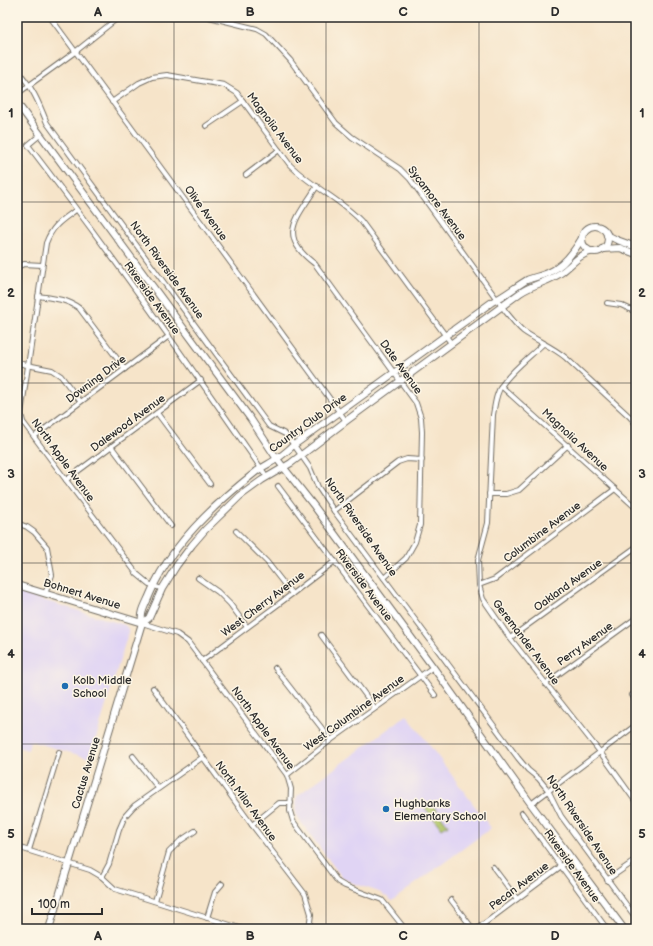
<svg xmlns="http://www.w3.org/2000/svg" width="653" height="946" viewBox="0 0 653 946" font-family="'Balsamiq Sans',sans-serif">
  <defs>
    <pattern id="park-crowns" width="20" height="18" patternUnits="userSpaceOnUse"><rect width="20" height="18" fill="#b3c76b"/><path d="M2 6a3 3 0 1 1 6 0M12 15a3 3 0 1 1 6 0" fill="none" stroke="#9aab5d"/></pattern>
  </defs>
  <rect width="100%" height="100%" fill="#fcf5e5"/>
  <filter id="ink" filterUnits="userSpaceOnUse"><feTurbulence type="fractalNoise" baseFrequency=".025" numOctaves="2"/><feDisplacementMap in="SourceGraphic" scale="8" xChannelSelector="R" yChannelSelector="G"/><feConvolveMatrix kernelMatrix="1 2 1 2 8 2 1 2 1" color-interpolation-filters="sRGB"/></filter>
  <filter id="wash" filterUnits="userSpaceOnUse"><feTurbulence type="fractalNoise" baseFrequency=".012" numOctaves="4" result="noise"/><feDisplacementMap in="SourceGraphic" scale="16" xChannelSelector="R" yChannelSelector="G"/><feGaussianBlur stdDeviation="0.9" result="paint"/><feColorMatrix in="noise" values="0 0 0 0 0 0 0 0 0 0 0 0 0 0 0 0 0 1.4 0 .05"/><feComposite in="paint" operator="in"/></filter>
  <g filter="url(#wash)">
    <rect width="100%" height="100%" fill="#f6e4c9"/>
    <g fill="#e0d4f4">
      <path d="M17,592L125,625L129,630L93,748L91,750L89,758L30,741L28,750L17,747Z"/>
      <path d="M407,715L491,828L392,901L386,896L379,892L350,882L341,876L300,821L296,813V805L297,796Z"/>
    </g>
    <path fill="url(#park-crowns)" stroke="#6f794b" d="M431,803L448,825L442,829L425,808Z"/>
  </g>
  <g filter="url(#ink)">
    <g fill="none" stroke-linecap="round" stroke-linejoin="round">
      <g stroke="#726c62" stroke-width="6">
        <g id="street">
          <path d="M50,17L203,225L346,421"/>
          <path d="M209,17L257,29L266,34L290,60L336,123L352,137L400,169L410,179L506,312C512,319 517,326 523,331C537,341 553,347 566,358L630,417L636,424"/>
          <path d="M17,70C32,86 39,103 47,123L269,426L285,434L294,445L310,468L318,487L334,511L518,758L528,770L539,779L548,790L561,816L636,918"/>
          <path d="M17,94L75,52L119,17"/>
          <path d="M112,102L139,83L152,77L167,75L224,85L237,93L290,165C312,187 340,199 361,221L451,343"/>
          <path d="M206,126L243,101"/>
          <path d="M40,135L28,145C111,253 190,365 267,477"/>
          <path d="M246,175L279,150"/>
          <path d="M317,186C297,219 276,235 315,264L416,403L421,418L422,432L420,525L415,542L406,558L384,578"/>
          <path d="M76,210C61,221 53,225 46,243L21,414L23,422L66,480L137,574L149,584L162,589"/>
          <path d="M17,267L24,264L42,265"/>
          <path d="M38,296C52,298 67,299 79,308L125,369"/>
          <path d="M607,303L621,305L636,312"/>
          <path d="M544,343C530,357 513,369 502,385C496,393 495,404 493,415L488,523L478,560L479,585L483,599L510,638L600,752L636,802"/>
          <path d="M17,363L52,370L61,376L80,401"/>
          <path d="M501,386L636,508"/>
          <path d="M157,413L210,484"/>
          <path d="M35,436L169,336"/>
          <path d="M111,446L171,526"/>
          <path d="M66,480L201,380"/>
          <path d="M278,486L435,695"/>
          <path d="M489,494H506L519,490L568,445"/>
          <path d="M334,511L398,462L407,459L422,460"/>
          <path d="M17,523L27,527L34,532L47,547L52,575L45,594"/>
          <path d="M236,531L267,562L292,594"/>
          <path d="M198,578L218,592L230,604L247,627"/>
          <path d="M479,585L495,579L615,489"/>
          <path d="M142,623L177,634L188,642L287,775L291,789L290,811L293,821L338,882L345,886L382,900L405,929"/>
          <path d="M321,635L375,708"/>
          <path d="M510,638L636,547"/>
          <path d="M202,661L292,594L335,561"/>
          <path d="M275,668L331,740"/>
          <path d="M545,684L636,618"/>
          <path d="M153,688L252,825L305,894L311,914L309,929"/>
          <path d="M632,695L636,701"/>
          <path d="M133,756L158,788"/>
          <path d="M287,775L331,740L433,667"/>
          <path d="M531,804L636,725"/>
          <path d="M522,813L607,929"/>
          <path d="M252,825L279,803H291"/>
          <path d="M17,847L90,870L102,877L115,889L243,929"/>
          <path d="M29,850L59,752"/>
          <path d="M493,867L517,899"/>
          <path d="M102,877L109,864L119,830L125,816L134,806L203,757"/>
          <path d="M607,880L636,860"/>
          <path d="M451,900L473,929"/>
          <path d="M155,901L169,852L180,841L195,831"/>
          <path d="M207,918L215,892L222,884"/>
          <path d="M477,929L572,858"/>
        </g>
      </g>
      <g stroke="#726c62" stroke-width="8">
        <g id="secondary">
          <circle cx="595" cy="239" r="13"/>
          <path d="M607,235L617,240L636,247"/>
          <path d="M602,249L620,248L636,254"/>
          <path d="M17,585L142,623"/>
          <path d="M142,623L149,618L162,589L177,565L192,545L205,530L240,496L262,480L291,463L346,421L520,293C533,284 549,282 562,272C573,264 579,254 593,251"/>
          <path d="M49,929L142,623C140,612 146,604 150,594C169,547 217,502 257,471C264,466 271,463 278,458C284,454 289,449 294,445L492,302C505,296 515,287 527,280C534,277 541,276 548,273C564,266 574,252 582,238"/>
        </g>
      </g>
      <g stroke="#726c62" stroke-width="8">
        <path id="primary" d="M17,103L250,418L277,459L314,506L433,667L531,804L624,929"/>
      </g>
      <use href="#street" stroke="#fff" stroke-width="4"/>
      <use href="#secondary" stroke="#fff" stroke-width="6"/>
      <use href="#primary" stroke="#fff" stroke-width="6"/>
    </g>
  </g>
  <path fill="none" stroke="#2b2b2b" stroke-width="1" stroke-opacity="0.55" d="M174,17V929M326,17V929M479,17V929M17,202H636M17,383H636M17,563H636M17,744H636"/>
  <g fill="#1f6fb2" stroke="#fcf5e5" stroke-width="1.5">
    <circle cx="65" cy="686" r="4"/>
    <circle cx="386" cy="809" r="4"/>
  </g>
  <g text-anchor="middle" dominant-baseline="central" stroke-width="3" stroke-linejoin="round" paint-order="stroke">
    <g font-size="11" fill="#2b2b2b" stroke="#fcf5e5">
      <text transform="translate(275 128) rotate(53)">Magnolia Avenue</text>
      <text transform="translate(437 203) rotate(53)">Sycamore Avenue</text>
      <text transform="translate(206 213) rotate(54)">Olive Avenue</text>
      <text transform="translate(167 270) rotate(54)">North Riverside Avenue</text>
      <text transform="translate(152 298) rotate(54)">Riverside Avenue</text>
      <text transform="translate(401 367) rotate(54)">Date Avenue</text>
      <text transform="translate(96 379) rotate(-37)">Downing Drive</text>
      <text transform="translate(128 423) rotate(-36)">Dalewood Avenue</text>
      <text transform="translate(308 423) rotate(-36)">Country Club Drive</text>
      <text transform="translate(575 440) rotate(43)">Magnolia Avenue</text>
      <text transform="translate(63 460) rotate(54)">North Apple Avenue</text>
      <text transform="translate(361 527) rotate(55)">North Riverside Avenue</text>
      <text transform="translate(542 532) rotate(-37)">Columbine Avenue</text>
      <text transform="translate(364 585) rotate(53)">Riverside Avenue</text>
      <text transform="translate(568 585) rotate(-36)">Oakland Avenue</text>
      <text transform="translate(82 594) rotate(17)">Bohnert Avenue</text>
      <text transform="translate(263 604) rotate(-37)">West Cherry Avenue</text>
      <text transform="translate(526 642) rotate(53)">Geremander Avenue</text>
      <text transform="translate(585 644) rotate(-36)">Perry Avenue</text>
      <text transform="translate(354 713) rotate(-36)">West Columbine Avenue</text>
      <text transform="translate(263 728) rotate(54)">North Apple Avenue</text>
      <text transform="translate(86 773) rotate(-73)">Cactus Avenue</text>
      <text transform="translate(246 801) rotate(54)">North Milor Avenue</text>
      <text transform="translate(582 825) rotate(56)">North Riverside Avenue</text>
      <text transform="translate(572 866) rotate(54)">Riverside Avenue</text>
      <text transform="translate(519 886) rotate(-37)">Pecan Avenue</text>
    </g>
    <g font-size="11" fill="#2b2b2b" stroke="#fcf5e5" text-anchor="start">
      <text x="73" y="680">Kolb Middle<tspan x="73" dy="13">School</tspan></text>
      <text x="394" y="803">Hughbanks<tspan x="394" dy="13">Elementary School</tspan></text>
    </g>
  </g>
  <rect width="653" height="946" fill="none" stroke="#fcf5e5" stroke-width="44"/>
  <path d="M32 908v6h70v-6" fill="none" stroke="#2b2b2b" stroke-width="2"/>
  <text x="38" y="908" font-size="12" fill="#2b2b2b" stroke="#fcf5e5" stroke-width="3" paint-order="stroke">100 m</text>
  <rect x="22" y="22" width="609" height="902" fill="none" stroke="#2b2b2b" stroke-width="1.5"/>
  <g font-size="13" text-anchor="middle" font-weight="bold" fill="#2b2b2b">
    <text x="98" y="16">A</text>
    <text x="250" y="16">B</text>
    <text x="403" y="16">C</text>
    <text x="555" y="16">D</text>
    <text x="11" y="117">1</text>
    <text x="642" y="117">1</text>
    <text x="11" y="297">2</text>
    <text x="642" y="297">2</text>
    <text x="11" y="478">3</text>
    <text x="642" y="478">3</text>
    <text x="11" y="658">4</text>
    <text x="642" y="658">4</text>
    <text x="11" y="838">5</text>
    <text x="642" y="838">5</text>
    <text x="98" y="940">A</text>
    <text x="250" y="940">B</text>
    <text x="403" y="940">C</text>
    <text x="555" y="940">D</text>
  </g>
</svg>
